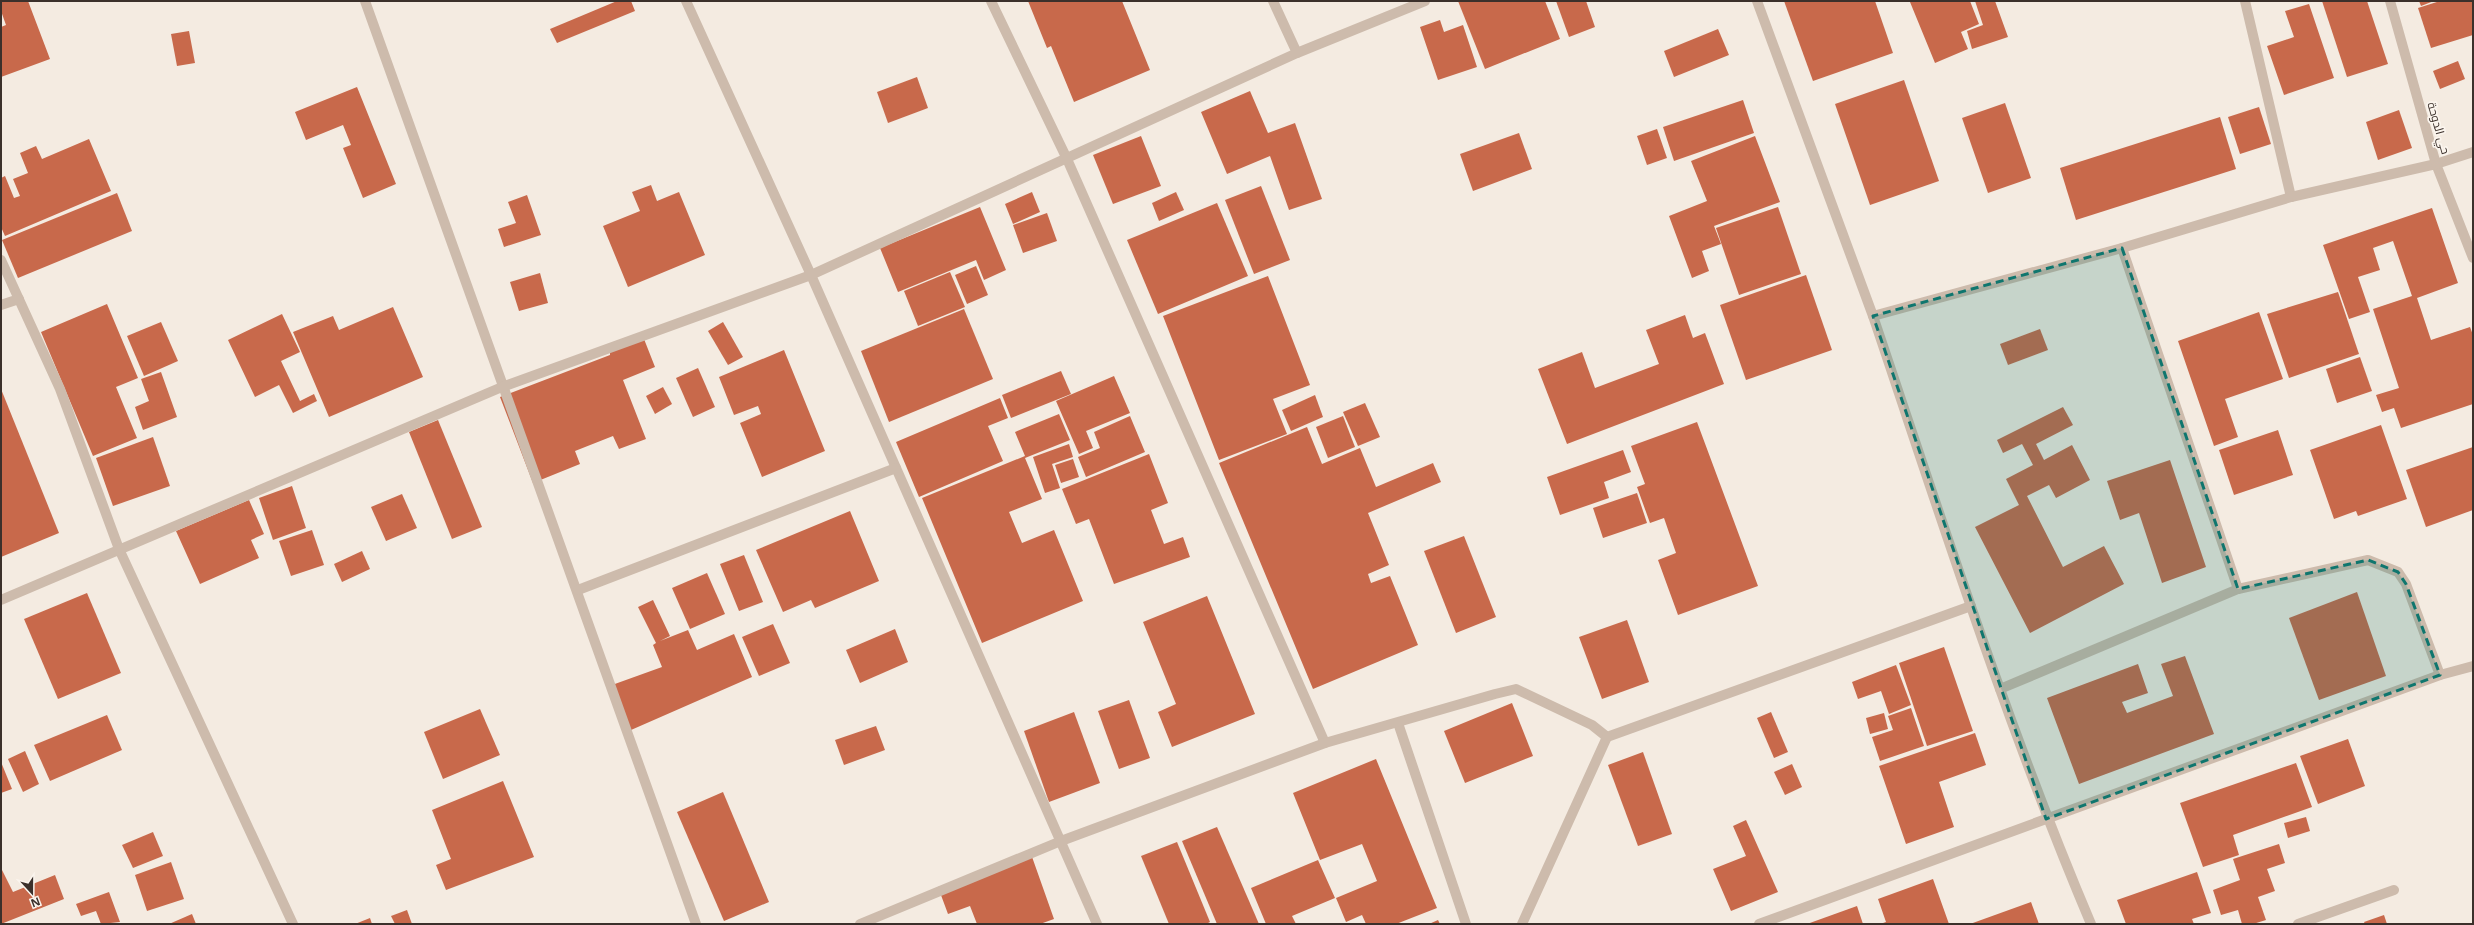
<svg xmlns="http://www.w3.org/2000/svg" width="2474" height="925" viewBox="0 0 2474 925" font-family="'Noto Sans',Cairo,sans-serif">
  <rect width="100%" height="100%" fill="#f4ebe1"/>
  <g fill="#c8694b">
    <path d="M1,1H28L50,59L1,77V27L6,25L1,11Z"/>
    <path d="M617,1H631L635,11L557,43L550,29Z"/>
    <path d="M1028,1H1122L1150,70L1074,102L1051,46L1047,48Z"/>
    <path d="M1458,1H1545L1560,39L1485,69Z"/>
    <path d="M1556,1H1586L1595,27L1569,37Z"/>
    <path d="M1784,1H1875L1893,53L1813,81Z"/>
    <path d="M1913,1H1970L1979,24L1961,32L1968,49L1935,63L1910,2Z"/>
    <path d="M1975,1H1995L2008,37L1972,49L1967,31L1983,25Z"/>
    <path d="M2322,1H2367L2388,64L2347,77Z"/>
    <path d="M2419,1H2434L2421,6Z"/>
    <path d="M2440,1H2473V35L2431,48L2418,8Z"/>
    <path d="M2309,4L2334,78L2284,95L2267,46L2294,37L2285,11Z"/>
    <path d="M1440,20L1444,32L1463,25L1477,67L1438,80L1420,27Z"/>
    <path d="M1718,29L1729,55L1674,77L1664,51Z"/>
    <path d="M189,31L195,63L177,66L171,34Z"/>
    <path d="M2458,61L2465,79L2440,89L2433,71Z"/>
    <path d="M917,77L928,108L888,123L877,92Z"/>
    <path d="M1904,80L1939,181L1870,205L1835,104Z"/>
    <path d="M357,87L396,184L363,198L343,148L351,145L343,125L306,140L295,112Z"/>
    <path d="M1250,91L1268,133L1295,123L1322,199L1289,210L1270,156L1227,174L1201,112Z"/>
    <path d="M1743,100L1754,133L1674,161L1663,127Z"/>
    <path d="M2005,103L2031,178L1988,193L1962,118Z"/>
    <path d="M2259,107L2271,144L2240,154L2228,117Z"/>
    <path d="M2399,110L2412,148L2378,160L2366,122Z"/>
    <path d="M2220,117L2236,169L2076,220L2060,168Z"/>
    <path d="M1657,129L1667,158L1647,165L1637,136Z"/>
    <path d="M1519,133L1532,169L1473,191L1460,154Z"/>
    <path d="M1141,136L1161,186L1113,204L1093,155Z"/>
    <path d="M1755,136L1780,202L1714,226L1721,244L1702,251L1709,271L1692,278L1669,216L1707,201L1691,161Z"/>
    <path d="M89,139L111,191L5,236L1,227V178L5,176L14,198L20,196L13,179L28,173L20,153L36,146L42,159Z"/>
    <path d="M651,185L657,201L679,192L705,255L628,287L603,226L640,211L632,192Z"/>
    <path d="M1261,186L1290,260L1254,274L1225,200Z"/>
    <path d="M1032,192L1040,212L1013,224L1005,204Z"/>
    <path d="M1176,192L1184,210L1159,221L1152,203Z"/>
    <path d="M117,193L132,231L18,278L2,240Z"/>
    <path d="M527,195L541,235L504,247L498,229L516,223L508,202Z"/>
    <path d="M1217,203L1248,276L1158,314L1127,240Z"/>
    <path d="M980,207L1006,270L984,280L976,260L898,292L880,248Z"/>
    <path d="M1778,207L1801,274L1739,295L1716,228Z"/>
    <path d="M2432,208L2458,283L2417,298L2431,340L2470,327L2473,335V404L2401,428L2394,408L2382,412L2376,395L2399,388L2373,309L2412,296L2393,241L2373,248L2380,270L2358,277L2370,312L2349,319L2323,245Z"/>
    <path d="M1047,213L1057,241L1023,253L1013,225Z"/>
    <path d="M976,266L988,295L967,304L955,275Z"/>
    <path d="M950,272L965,307L918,326L904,291Z"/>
    <path d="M540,273L548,303L519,311L510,282Z"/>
    <path d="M1806,275L1832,350L1746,380L1720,305Z"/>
    <path d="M1268,276L1310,385L1273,399L1287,434L1219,460L1163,316Z"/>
    <path d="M2338,292L2359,354L2289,378L2267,314Z"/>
    <path d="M107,304L138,378L116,387L137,438L93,456L41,332Z"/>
    <path d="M393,307L423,377L329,417L293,332L333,316L339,330Z"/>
    <path d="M964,309L993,379L889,422L861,351Z"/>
    <path d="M2259,312L2283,379L2225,399L2238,437L2214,446L2178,341Z"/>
    <path d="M282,314L300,352L281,361L300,401L314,394L317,401L293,413L279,385L255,397L228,340Z"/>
    <path d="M1685,315L1693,338L1705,333L1724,384L1567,444L1538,369L1582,352L1595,388L1659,364L1646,330Z"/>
    <path d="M161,322L178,361L144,376L127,336Z"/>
    <path d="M723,322L743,357L728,365L708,331Z"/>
    <path d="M2040,329L2048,350L2008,365L2000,344Z"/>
    <path d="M644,339L655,367L623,380L646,439L619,449L613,436L575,451L580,464L533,483L500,397L610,355V352Z"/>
    <path d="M784,350L825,451L762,477L740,423L761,414L758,406L734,415L719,377Z"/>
    <path d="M2360,357L2372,391L2337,403L2326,369Z"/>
    <path d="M698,368L715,407L693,417L676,378Z"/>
    <path d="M1061,371L1071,394L1011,418L1002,395Z"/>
    <path d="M161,372L177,417L143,430L135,407L149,401L141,379Z"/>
    <path d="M1114,376L1130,413L1086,431L1093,448L1079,454L1056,401Z"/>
    <path d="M663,387L672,404L655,414L646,396Z"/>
    <path d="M1,389L59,533L1,557Z"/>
    <path d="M1315,395L1323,417L1291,431L1282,410Z"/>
    <path d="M1000,398L1008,418L988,426L1003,461L919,497L896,442Z"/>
    <path d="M1365,403L1380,437L1358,446L1343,412Z"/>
    <path d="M2063,407L2073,425L2036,444L2044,460L2072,445L2090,480L2056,498L2049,485L2027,496L2063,567L2104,546L2124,584L2030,633L1975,527L2019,505L2006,479L2033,465L2022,444L2003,453L1997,440Z"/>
    <path d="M1059,414L1070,440L1025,458L1042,499L1009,512L1022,543L1054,530L1083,601L982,643L922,498L1025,456L1015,432Z"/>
    <path d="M1130,416L1145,452L1086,477L1078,457L1100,448L1094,432Z"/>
    <path d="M1343,416L1355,447L1328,458L1316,427Z"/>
    <path d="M438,420L482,527L452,539L409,432Z"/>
    <path d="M1697,422L1758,586L1678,615L1658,560L1676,553L1664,518L1650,523L1637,487L1645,484L1631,446Z"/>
    <path d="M2381,425L2407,499L2358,516L2356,511L2334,519L2310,450Z"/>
    <path d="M1307,427L1322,464L1360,448L1376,487L1433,463L1441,482L1368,513L1389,565L1368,574L1371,583L1390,576L1418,645L1313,689L1219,463Z"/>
    <path d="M2278,430L2293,475L2234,495L2219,450Z"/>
    <path d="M153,437L170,486L113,506L96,458Z"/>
    <path d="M1069,444L1073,457L1052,464L1060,488L1045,493L1033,457Z"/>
    <path d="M2473,447V510L2426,527L2406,470Z"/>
    <path d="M1623,450L1631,472L1604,482L1609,498L1560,515L1547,477Z"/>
    <path d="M1149,454L1168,503L1151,510L1164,544L1183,537L1190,557L1114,584L1089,519L1076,524L1062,489Z"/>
    <path d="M1073,459L1079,477L1061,483L1055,465Z"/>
    <path d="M2170,460L2206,567L2162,583L2139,513L2120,520L2107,481Z"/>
    <path d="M292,486L306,528L273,540L259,498Z"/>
    <path d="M1637,493L1647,523L1603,538L1593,508Z"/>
    <path d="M402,494L417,528L386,541L371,507Z"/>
    <path d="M249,500L264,534L251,540L259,558L200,584L176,531Z"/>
    <path d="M850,511L879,581L815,608L811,600L783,612L756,550Z"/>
    <path d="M312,530L324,565L291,576L279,541Z"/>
    <path d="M1464,536L1496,617L1456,633L1424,551Z"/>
    <path d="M362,551L370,569L342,582L334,564Z"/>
    <path d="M744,555L763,602L739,611L720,564Z"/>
    <path d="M707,573L725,614L690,629L672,588Z"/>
    <path d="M2357,592L2386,676L2319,700L2289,618Z"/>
    <path d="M87,593L121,673L58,699L24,619Z"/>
    <path d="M1207,596L1255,714L1172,747L1158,712L1176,704L1143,622Z"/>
    <path d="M653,600L670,636L660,641L688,630L697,650L734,634L752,677L631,730L612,685L662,667L653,645L656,643L638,607Z"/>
    <path d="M1627,620L1649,682L1602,699L1579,637Z"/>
    <path d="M773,624L790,663L759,676L742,637Z"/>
    <path d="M895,629L908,662L860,683L846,650Z"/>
    <path d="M1944,647L1973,731L1927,746L1899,663Z"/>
    <path d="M2185,656L2214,734L2079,784L2047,698L2138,664L2148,693L2122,702L2127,713L2173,696L2161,664Z"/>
    <path d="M1896,665L1911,705L1889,714L1881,691L1858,699L1852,682Z"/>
    <path d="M1129,700L1150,758L1119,769L1098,711Z"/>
    <path d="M1512,703L1533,756L1465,783L1444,731Z"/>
    <path d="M1911,708L1924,746L1880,761L1872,737L1893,730L1888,716Z"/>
    <path d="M480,709L500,755L443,779L424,732Z"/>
    <path d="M1074,712L1100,783L1049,802L1024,731Z"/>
    <path d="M1771,712L1788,752L1774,758L1757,718Z"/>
    <path d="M1884,713L1888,729L1870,734L1866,718Z"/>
    <path d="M107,715L122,750L50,781L34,745Z"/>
    <path d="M876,726L885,750L844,765L835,740Z"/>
    <path d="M1975,733L1986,765L1939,782L1954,827L1906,844L1879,766Z"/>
    <path d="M2348,739L2365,786L2318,804L2300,756Z"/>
    <path d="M25,751L39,784L23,792L8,759Z"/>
    <path d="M1643,752L1672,834L1638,846L1608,765Z"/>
    <path d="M1376,759L1437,908L1396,924H1366L1362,915L1346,922L1336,898L1377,881L1362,844L1320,860L1293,793Z"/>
    <path d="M1,762L12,789L1,793Z"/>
    <path d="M2296,763L2312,807L2233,835L2239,855L2203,867L2180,803Z"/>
    <path d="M1792,764L1802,787L1785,795L1774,772Z"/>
    <path d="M503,781L534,857L446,890L436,865L451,859L432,810Z"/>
    <path d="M723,792L769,902L724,921L677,812Z"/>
    <path d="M2306,817L2310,831L2288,838L2284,823Z"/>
    <path d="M1746,820L1778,892L1731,911L1713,869L1746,856L1733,826Z"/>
    <path d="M1217,827L1259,924H1217L1182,841Z"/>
    <path d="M153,832L163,856L133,868L122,845Z"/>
    <path d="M1177,842L1210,922L1206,924H1169L1141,856Z"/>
    <path d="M2279,844L2285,863L2267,869L2275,891L2258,897L2266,920L2253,924H2242L2238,910L2221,915L2213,890L2240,880L2233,859Z"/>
    <path d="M1031,854L1054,919L1040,924H977L970,906L948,914L938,887Z"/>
    <path d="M1318,860L1335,898L1292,916L1296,924H1266L1251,888Z"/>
    <path d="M171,862L184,899L147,911L135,875Z"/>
    <path d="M1,868L13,892L55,875L64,899L1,924Z"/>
    <path d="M2197,872L2211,913L2192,919L2194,924H2126L2117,900Z"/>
    <path d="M1933,879L1949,924H1880L1886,922L1878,899Z"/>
    <path d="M109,892L120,922L101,924L96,911L81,916L76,904Z"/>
    <path d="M2031,902L2039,924H1970Z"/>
    <path d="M1857,906L1863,924H1807Z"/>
    <path d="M407,910L412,924H395L391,916Z"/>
    <path d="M192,914L196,924H169Z"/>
    <path d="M2384,915L2387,924H2365L2364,922Z"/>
    <path d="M370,918L372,924H355Z"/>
    <path d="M1438,920L1440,924H1429Z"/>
  </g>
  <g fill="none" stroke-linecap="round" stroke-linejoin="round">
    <g stroke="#cdbbac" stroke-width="10">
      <path d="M365,1C474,309 587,616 696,924"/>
      <path d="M686,1L811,275L1097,924"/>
      <path d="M991,1L1067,159L1325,743"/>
      <path d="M1273,1L1297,53"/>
      <path d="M1757,1L1873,316"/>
      <path d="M2245,1L2291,197"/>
      <path d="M2390,1L2436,164L2473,258"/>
      <path d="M2122,248L2238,589"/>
      <path d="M1,260L60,389L119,549L293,924"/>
      <path d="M1,305L19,299"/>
      <path d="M578,590L896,468"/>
      <path d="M1,600L502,387L811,275L1297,53L1425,1"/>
      <path d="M2000,689L2238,589L2368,560L2398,572L2406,584L2440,675"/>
      <path d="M1398,723L1466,924"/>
      <path d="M860,924L1061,841L1325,743L1495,694L1516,689L1592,725L1607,737L1971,606"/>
      <path d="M1522,924L1607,737"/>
      <path d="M1759,924L2440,675L2473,666"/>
      <path d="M2091,924C2007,726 1942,520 1873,316L2122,248L2291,197L2436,164L2473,152"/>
      <path d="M2298,924L2394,890"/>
    </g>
  </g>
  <path fill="#0f766e" fill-opacity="0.2" stroke="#0f766e" stroke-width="3" stroke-dasharray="8 5" stroke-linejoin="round" d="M2122,248L2238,589L2368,560L2398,572L2406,584L2440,675L2046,819L1873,316Z"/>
  <g text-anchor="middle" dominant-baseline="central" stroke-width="3.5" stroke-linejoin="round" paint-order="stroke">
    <g font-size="12" fill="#3b302b" stroke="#fbf5ee">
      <text transform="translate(2439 128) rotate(74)">حي الدوحة</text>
    </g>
  </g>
  <rect width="2474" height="925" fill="none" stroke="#3b302b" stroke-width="4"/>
  <g transform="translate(32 893) rotate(159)" stroke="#fbf5ee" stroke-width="3" paint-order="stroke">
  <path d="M0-3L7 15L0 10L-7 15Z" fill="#3b302b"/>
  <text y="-6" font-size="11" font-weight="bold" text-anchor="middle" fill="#3b302b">N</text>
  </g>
</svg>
